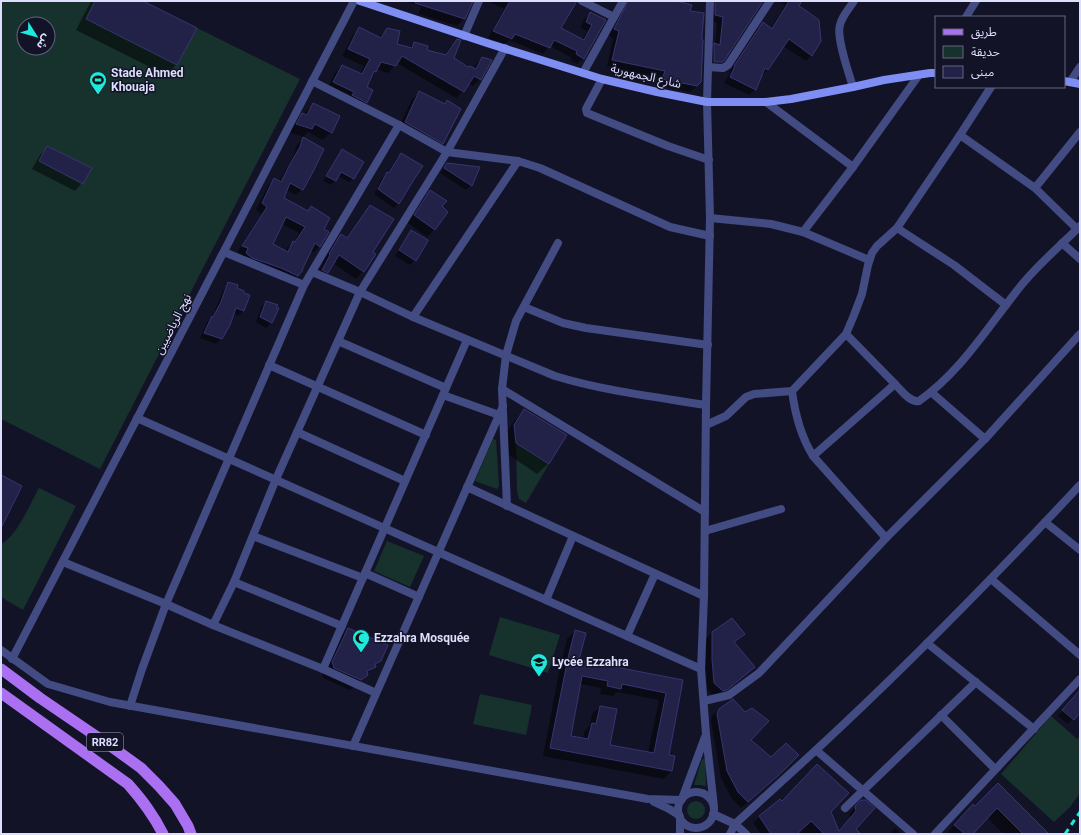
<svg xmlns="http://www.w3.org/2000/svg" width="1081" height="835" viewBox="0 0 1081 835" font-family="Roboto,'Noto Sans Arabic',sans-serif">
  <rect width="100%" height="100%" fill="#131328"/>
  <g fill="#17322c" fill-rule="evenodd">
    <path d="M1,1H143L300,79L100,469L1,419ZM24,24H48V48H24Z"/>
    <path d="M493,439L496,440L499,486L497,489L475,481Z"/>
    <path d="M516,443L549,464L526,503L519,499L517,491Z"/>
    <path d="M39,488L76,506L23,610L1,597V544C16,538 31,502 39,488Z"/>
    <path d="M387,541L424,556L410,587L374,571Z"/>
    <path d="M500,617L560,635L548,673L489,655Z"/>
    <path d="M480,694L532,705L526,735L473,724Z"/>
    <path d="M1051,716L1077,739L1080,737V793L1070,807L1054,822L1001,774Z"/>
    <path d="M702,759H705L706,786L701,785H694Z"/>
    <circle cx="696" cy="810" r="9"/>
  </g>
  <g fill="#0007" fill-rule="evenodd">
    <path d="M91,1H141L196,28L176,65L166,75L76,30Z"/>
    <path d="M404,1H472L464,18L457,26L419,14L421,6Z"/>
    <path d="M487,1H575L559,28L582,40L587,31L580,28L584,19L591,13L605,20L584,58L577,64L570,60L572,58L550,46L543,54L509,40L505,44L488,38L504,9Z"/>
    <path d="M627,1H673L689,12L697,86L690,92L657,85L659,77L607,66L613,38L608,35Z"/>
    <path d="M710,1H762L723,60L717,67L708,68V51L715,44L717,23L709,21Z"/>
    <path d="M779,1H801L797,6L812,55L806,61L783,46L768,70L761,76L756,89L749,95L724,83L730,73L729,72L756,30L763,24L771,29L785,5Z"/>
    <path d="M360,28L379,38L387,29L395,45L409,48L414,43L426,50L445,56L450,47L458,40L452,58L468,68L473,69L475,65L482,58L480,79L473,86L468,83L463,91L456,98L397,63L388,73L376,69L372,74L366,88V102L359,109L327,89L335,73L342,66L360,74L364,66L342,56L353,35Z"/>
    <path d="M420,92L444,105L447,102L443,143L435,150L398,129L412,99Z"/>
    <path d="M313,104L331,132L323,140L308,132L303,137L289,132L295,122L302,114H304Z"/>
    <path d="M303,138L302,189L296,195L286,190L282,199L307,211L311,208L323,230L328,232L319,247L313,253L310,251L301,270L291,282L240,259L242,254L237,253L262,214L256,210L268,186L274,179L279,182L294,154L297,145ZM282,224L299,233L294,242L287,248L286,252L271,245Z"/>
    <path d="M48,147L82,183L75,191L32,169L40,155Z"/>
    <path d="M342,150L353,178L349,182L338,176L335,181L331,185L323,181L338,154Z"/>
    <path d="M401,154L399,202L377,187L382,178L387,173L388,174L396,159Z"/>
    <path d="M447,164L471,185L466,190L440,173Z"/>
    <path d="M377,189L398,204L394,208L374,194Z"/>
    <path d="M430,191L435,229L427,237L408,223L422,199Z"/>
    <path d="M370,206L363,271L356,279L334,264L328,272L320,280L315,278L323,263L322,262L334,243L341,235L345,239L363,214Z"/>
    <path d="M412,231L415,260L410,265L395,256L407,236Z"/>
    <path d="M229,284L243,294V311L238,316L233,313L229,324L221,339L216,344L200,338L207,322L211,318L216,308L224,289Z"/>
    <path d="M266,302L275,309H277L271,323L266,328L256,322L261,307Z"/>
    <path d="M524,410L566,436L548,464L537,474L506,453L504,436L514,421Z"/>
    <path d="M349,629L380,660L356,685L350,690L323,678L322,673L338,639Z"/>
    <path d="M575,631L577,661L682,681L668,756L674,757L671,771L664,779L543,756L560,667L567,639ZM580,684L601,688L600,694L613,696L617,692L659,700L648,753L609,746L600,707L592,714L590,725L584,732L583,739L569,737Z"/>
    <path d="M712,632L744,634L734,643L754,667L747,674L719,697H715L707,690L706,667L705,640Z"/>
    <path d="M1075,696L1080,711L1068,724L1058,716Z"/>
    <path d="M719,709L749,740L772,781L741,808L732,799L721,778L711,721L712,716Z"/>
    <path d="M998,784L1048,834H1003L987,817L971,834H946L963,815L975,807Z"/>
    <path d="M862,801L854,830L859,834H761L753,823L759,817L782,802L830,812L838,831L850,818L849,814Z"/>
    <path d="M895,828L901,834H889Z"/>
  </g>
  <g fill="#222148" stroke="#373571" fill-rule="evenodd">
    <path d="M95,1H143L197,28L177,65L86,19Z"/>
    <path d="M416,1H473L465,19L415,3Z"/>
    <path d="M510,1H577L561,28L584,40L592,25L586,22L590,12L606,20L584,59L576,54L577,51L554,40L550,48L515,34L512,39L493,31Z"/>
    <path d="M628,1H676L692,5L690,11L704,13L702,36V40H703L701,82L697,86L662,79L665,71L612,60L619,31L614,29Z"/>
    <path d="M715,1H763L724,61L722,62H714V43L720,45L723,17L715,15Z"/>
    <path d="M789,1H802L799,6L808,12L819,20L821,41L812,56L789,39L768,70L765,68L756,90L730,77L735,66H734L763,22L772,29Z"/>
    <path d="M359,27L381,38L387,28L400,31L397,44L412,48L414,42L428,46L427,50L446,55L457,39L460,40H461L454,58L468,67L470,66L476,69L482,57L492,60L481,80L474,76L464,92L402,56L396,66L381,62L376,72L374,71L367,87L373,90L367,103L352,95L354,92L333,82L342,65L362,74L370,59L348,49Z"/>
    <path d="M419,91L445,104L447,100L461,109L443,144L405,122Z"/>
    <path d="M313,103L340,116L332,133L315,124L312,129L296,124L302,113L307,115Z"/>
    <path d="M303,137L324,149L314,170L303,190L290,183L284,198L308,211L311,206L330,218L324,229L329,232L320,247L315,243L302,270H303L298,276L281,268L252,258L246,253L248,248L242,246L267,207L262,203L274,178L281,182L290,164L300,147ZM286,217L305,227L295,242L293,241L288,252L273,244Z"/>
    <path d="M47,146L92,168L83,184L39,161Z"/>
    <path d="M342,149L364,162L354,179L341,172L336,181L326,176Z"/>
    <path d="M401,153L423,166L413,181L399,204L378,189L387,172L389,173Z"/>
    <path d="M447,163L480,167L472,186L444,168Z"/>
    <path d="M430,190L447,201L442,206L448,212L435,230L414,215Z"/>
    <path d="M370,205L394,219L373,252L376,254L364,272L339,255L328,273L322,270L330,255L329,254L339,237L341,234L347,238Z"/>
    <path d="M411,230L428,240V241L416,261L399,250Z"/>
    <path d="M228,282L238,285L237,288L244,291V293L250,295L244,311L236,308L230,325L222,339L204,333L212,316L213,317L221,302Z"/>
    <path d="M266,301L278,305L276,308H279L272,323L260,317Z"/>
    <path d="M524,409L567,435L549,464L516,443L514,425Z"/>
    <path d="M1,475L22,486L1,528Z"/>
    <path d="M732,618L745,634L734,642L755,667L727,690L723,691L714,683L712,659V632Z"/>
    <path d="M348,628L388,645L381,661L375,664L376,667L367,671L368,675L361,680L334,668L332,662Z"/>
    <path d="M575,630L586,633L579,660L683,680L669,755L675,756L672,771L550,748L568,658ZM582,676L608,681L607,686L621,689L622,684L666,693L654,753L610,745L617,709L600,706L596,724L592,723L588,739L571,736Z"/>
    <path d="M1080,690V713L1074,720L1062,710Z"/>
    <path d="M733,699L745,712L752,708L769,721L751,740L771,757L786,743L799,755L780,774L748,802L738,792L727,771L717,714L719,709Z"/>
    <path d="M817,764L849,793L831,812L839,831L856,811L855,806L861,800H866L875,808L856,829L861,834H824L811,821L797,834H771L759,816L780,799L782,801Z"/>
    <path d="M998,783L1049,834H1023L997,808L973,834H965L954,825L973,804L975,806Z"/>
  </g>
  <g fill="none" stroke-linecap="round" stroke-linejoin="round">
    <g stroke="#434b83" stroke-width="8">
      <path d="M582,1L614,17"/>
      <path d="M710,1L707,102L710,218L706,405L704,596L701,669L706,734L714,807"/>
      <path d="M966,17L976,1"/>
      <path d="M464,36L479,1"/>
      <path d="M708,67L723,68L728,65L770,1"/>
      <path d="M583,73L623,1"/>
      <path d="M602,79L586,109L587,113L668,146L709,160"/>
      <path d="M312,81L399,125L447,152L518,161L540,168L670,227L710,236"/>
      <path d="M1070,82L1080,67"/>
      <path d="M853,87C849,74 836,37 840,25C842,16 849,9 854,1"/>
      <path d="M766,102L853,167"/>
      <path d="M960,135L1035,188L1077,229"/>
      <path d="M1035,188L1080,132"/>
      <path d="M710,218L771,224L803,232L853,167L919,75"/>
      <path d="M897,228L954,265L1006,305"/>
      <path d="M803,232L869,260"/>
      <path d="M1062,243L1080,259"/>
      <path d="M224,252L304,285"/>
      <path d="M312,272L360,292L413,317L555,376C604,391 656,397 706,405"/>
      <path d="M524,307L563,323L586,328L708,345"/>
      <path d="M413,317L518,161"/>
      <path d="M846,334L895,384"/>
      <path d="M338,341L446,388"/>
      <path d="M269,365L426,435"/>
      <path d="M502,389L705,512"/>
      <path d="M792,391C795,414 800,435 813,456"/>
      <path d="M931,392L985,439"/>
      <path d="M443,395L499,415"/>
      <path d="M137,418L701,669"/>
      <path d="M706,425L726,416L746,397L754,394L792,391L846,334L854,315L862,294L868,265L872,253L877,246L897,228L960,135L991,87"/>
      <path d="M297,432L405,481"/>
      <path d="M467,487L704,596"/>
      <path d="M507,506L502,389L506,355L516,321L558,243"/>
      <path d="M1045,522L1080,550"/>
      <path d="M705,531L781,509"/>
      <path d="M253,536L363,578"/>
      <path d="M886,538L813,456L895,384C901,390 910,403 919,401C963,370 990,323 1024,282C1041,262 1061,245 1080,226"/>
      <path d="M63,562L166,604L213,625L323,669L376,693"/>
      <path d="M365,573L419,597"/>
      <path d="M991,579L1080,655"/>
      <path d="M234,582L342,626"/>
      <path d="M546,600L573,536"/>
      <path d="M213,625L234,582L276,479L360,292L447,152L505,48"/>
      <path d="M627,636L655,574"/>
      <path d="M927,643L1034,729"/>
      <path d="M1,650L48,684L110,702L648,799L681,800"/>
      <path d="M12,659L354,1"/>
      <path d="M323,669L467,340"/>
      <path d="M704,701L729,695L759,673L886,538L985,439L1080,334"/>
      <path d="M130,706L142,669L166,604L304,285L399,125"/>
      <path d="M941,715L995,769"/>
      <path d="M353,746L503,406"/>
      <path d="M816,750L913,834"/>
      <circle cx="696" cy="810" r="18"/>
      <path d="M682,799L705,737"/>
      <path d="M654,802L669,809L679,815"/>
      <path d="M845,808L976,682"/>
      <path d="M713,814L735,824L746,834"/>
      <path d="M680,817V834"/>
      <path d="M730,834L735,824C762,799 789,775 816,750C907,666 995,576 1080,485"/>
      <path d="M935,834L1080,679"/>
    </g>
    <g stroke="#7e8ef2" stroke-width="8">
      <path d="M360,1L487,43L602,79L657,92L707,102H766L791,99L853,87L884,80L930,73H936"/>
      <path d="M1064,81L1080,84"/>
    </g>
    <g stroke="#ab70f1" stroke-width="11">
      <path d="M1,669L40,698L112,747L141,768L159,786L175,804L188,826L191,834"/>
      <path d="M1,693L128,784C143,801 153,814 163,834"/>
    </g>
    <path stroke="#1de9dc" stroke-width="3" stroke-dasharray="6 5" stroke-linecap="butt" d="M1065,834L1080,812"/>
  </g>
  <defs>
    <g id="stadium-pin" transform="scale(0.9)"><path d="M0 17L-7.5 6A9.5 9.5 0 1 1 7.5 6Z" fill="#1de9dc" stroke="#131328"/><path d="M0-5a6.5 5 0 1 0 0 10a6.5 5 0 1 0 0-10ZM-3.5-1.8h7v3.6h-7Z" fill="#111"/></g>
    <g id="mosque-pin" transform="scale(0.9)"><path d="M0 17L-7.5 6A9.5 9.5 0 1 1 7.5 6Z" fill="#1de9dc" stroke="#131328"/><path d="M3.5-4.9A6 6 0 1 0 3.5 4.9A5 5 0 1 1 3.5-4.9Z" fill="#111"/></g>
    <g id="school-pin" transform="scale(0.9)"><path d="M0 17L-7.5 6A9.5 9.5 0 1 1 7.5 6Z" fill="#1de9dc" stroke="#131328"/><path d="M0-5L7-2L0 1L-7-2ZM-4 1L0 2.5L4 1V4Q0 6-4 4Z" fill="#111"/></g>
  </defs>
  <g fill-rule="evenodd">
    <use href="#stadium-pin" x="98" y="80"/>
    <use href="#mosque-pin" x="361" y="638"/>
    <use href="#school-pin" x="539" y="662"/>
  </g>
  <g text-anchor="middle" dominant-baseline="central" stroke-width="3" stroke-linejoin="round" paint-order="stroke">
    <rect fill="#131328" stroke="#a1a2bc" stroke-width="1" x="87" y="733" width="36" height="18" rx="3"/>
    <g font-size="11" font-weight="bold" fill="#dedffc">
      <text x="105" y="742">RR82</text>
    </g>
    <g font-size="12" font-weight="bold" fill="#dedffc" stroke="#131328" text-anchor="start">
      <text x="111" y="73">Stade Ahmed<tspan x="111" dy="14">Khouaja</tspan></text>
      <text x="374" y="638">Ezzahra Mosquée</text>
      <text x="552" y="662">Lycée Ezzahra</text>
    </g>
    <g font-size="12" fill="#dedffc" stroke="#131328">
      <text transform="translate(646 76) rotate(13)">شارع الجمهورية</text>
      <text transform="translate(173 324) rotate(-63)">نهج الرياضيين</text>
    </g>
  </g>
  <rect width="1081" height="835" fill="none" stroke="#dedffc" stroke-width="4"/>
  <rect x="935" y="16" width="130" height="72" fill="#131328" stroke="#64657d"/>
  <rect x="943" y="29" width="20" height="6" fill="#ab70f1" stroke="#64657d"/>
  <text x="971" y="36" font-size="12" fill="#dedffc">طريق</text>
  <rect x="943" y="46" width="20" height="12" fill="#17322c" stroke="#64657d"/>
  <text x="971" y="56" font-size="12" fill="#dedffc">حديقة</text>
  <rect x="943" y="66" width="20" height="12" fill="#222148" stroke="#64657d"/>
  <text x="971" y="76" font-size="12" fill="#dedffc">مبنى</text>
  <g transform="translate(36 36) rotate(127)"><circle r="19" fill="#131328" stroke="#64657d"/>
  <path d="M0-3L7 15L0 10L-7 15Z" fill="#1de9dc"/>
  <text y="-6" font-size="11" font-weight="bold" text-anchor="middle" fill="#dedffc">ش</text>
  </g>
</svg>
